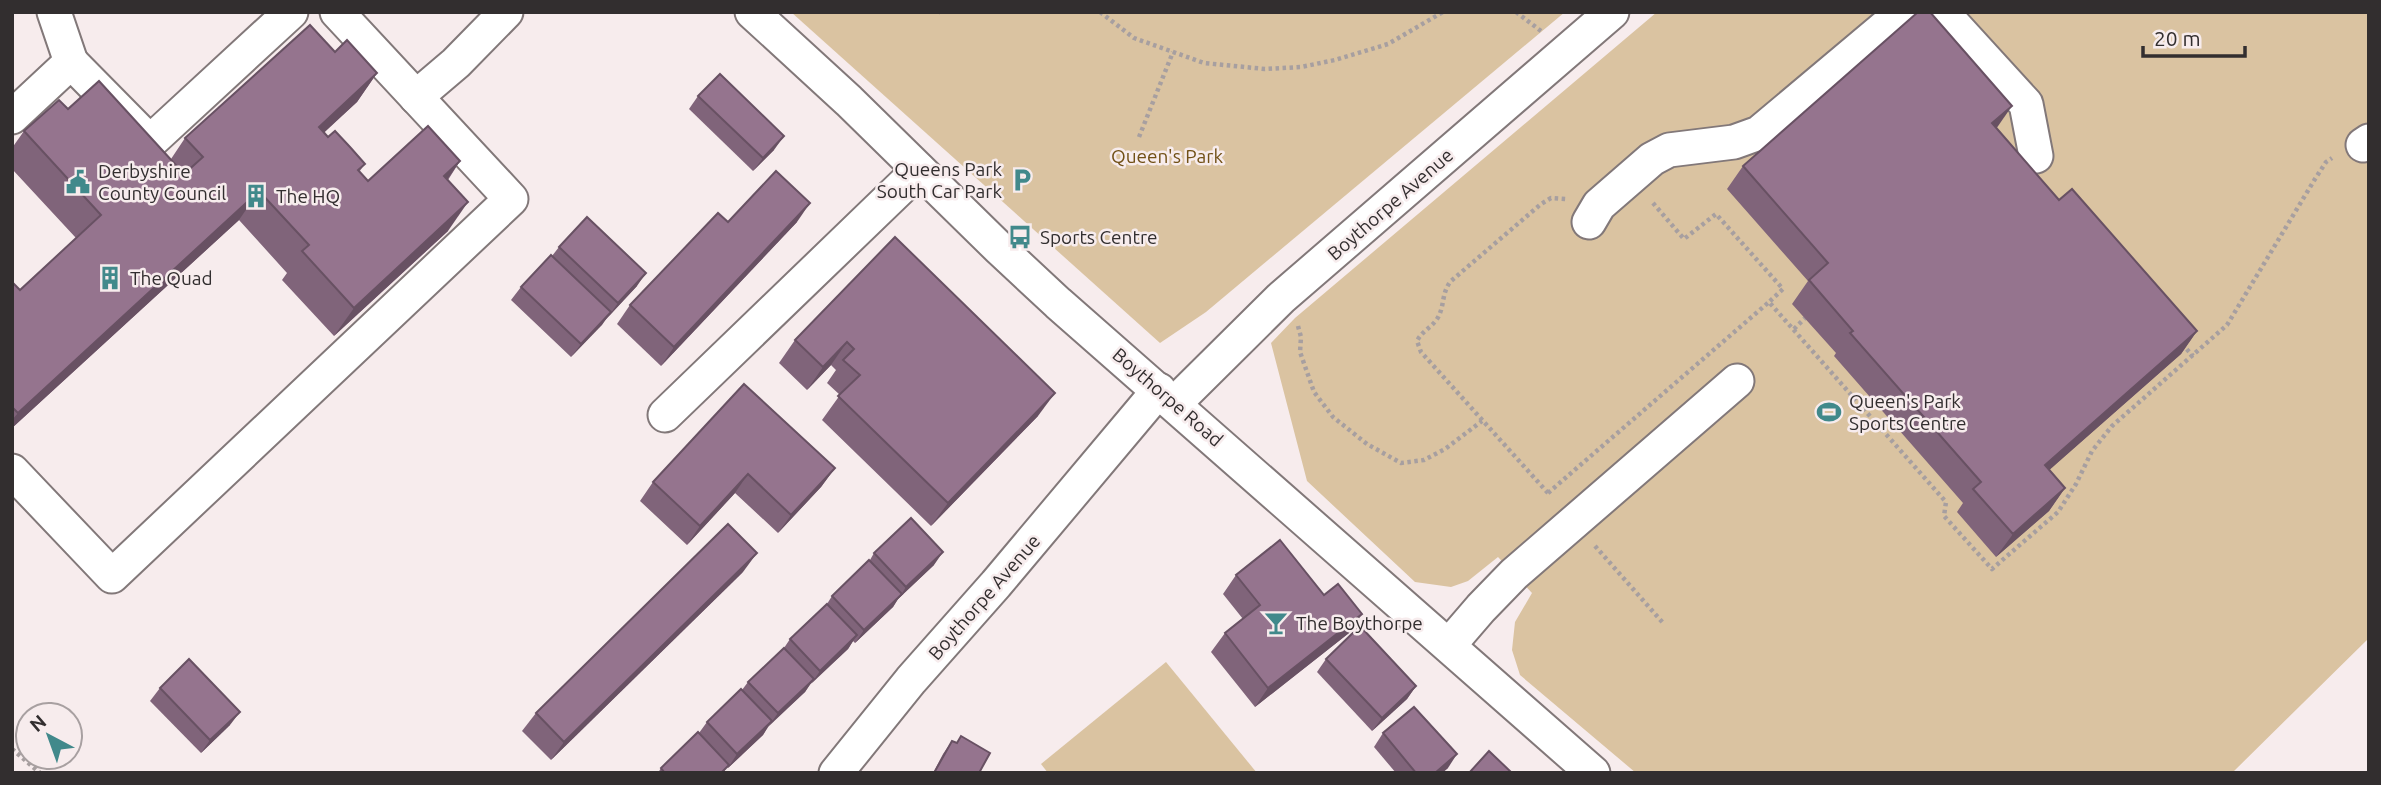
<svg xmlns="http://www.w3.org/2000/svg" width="2381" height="785" viewBox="0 0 2381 785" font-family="Ubuntu,sans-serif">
  <rect width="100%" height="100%" fill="#f7eced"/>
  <g fill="#dac3a1">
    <path d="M791,12H1565L1206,312L1160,343Z"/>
    <path d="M1657,12H2369V638L2232,773H1636L1520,675L1512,650L1515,622L1532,593L1498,557L1468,581L1451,587L1415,582L1307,481L1271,343L1295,318Z"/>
    <path d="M1166,662L1257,773H1048L1041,764Z"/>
  </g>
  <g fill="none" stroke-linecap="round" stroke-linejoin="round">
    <g stroke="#827879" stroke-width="37">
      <g id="minor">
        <path d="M54,12L71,62"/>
        <path d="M752,12L849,101L1000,249L1058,303L1593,773"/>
        <path d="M1942,12L2026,104L2036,156"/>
        <path d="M416,97L456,63L506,12"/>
        <path d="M12,117L71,62L150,142L291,12"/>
        <path d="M2363,145L2369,141"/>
        <path d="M1589,222L1599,205L1652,159L1669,150L1734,142L1759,133L1903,12"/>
        <path d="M1175,403L1281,298L1612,12"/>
        <path d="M665,415L919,170"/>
        <path d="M12,471L112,576L511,199L337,12"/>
        <path d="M1450,644L1481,608L1514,574L1737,381"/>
        <path d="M836,773L911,680L996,584L1159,390"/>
      </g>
    </g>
    <g stroke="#a79fa0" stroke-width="4.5" stroke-dasharray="3.5 3.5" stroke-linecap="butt">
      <path d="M1100,12L1134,38L1204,63L1265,69L1301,67L1335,60L1388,44L1443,12"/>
      <path d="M1516,12L1541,31"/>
      <path d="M938,13L939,12"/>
      <path d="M1139,137L1173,52"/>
      <path d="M1653,203L1684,239L1716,214L1783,289L1769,302"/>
      <path d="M1298,326L1301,337L1300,352L1314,392L1333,417L1367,444L1401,463L1424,460L1445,449L1482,421"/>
      <path d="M1794,329L1805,318"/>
      <path d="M2182,344L2193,356"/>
      <path d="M1548,493L1769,302L1946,502L1944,516L1992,569L2058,512L2076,484L2092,451L2112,426L2227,325L2315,179L2326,162L2332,158"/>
      <path d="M1548,493L1421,352L1417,341C1422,331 1431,328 1437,319C1445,307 1441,293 1451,281L1541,204L1551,198L1566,199"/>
      <path d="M1595,546L1664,624"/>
      <path d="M12,749L40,773"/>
    </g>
    <use href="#minor" stroke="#fff" stroke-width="33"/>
  </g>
  <g fill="#80647a">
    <path d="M335,52L377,73L357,102L324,132L328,137L365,164L359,172L368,181L460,161L448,180V231L334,336L282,280L287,273L239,220L12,428V282L20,290L76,238L12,169V148L24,131L68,109L171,159L185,138Z"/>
    <path d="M698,96L774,150L753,171L689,109Z"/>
    <path d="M1996,128L2059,200L2197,331L2181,354L2049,470L2065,488L2049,511L1996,557L1957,512L1963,503L1834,356L1836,353L1792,304L1808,281L1727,189L1743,166Z"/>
    <path d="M728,222H797L661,366L617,324L630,305Z"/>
    <path d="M895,237L1038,416L931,526L822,420L840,395L827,383L836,370L831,365L807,390L779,363L795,340Z"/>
    <path d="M559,247L637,286L571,357L511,300L521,287L552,256Z"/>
    <path d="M835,468L821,487L778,533L735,493L687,545L640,501L653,482Z"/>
    <path d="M874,553L934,565L898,599L893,607L855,643L853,641L848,649L810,684L805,692L768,726L763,735L728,768L727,767L723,773H658L661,768L699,733L707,722L742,690L748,682L784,648L790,639L827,604L832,596L870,560Z"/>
    <path d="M743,572L551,760L522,731L536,713Z"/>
    <path d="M1236,575L1349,633L1255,707L1211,652L1225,633L1243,619L1223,594Z"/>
    <path d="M1326,659L1416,686L1407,699L1372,731L1317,672Z"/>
    <path d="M160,688L230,725L201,753L150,701Z"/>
    <path d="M1383,733L1448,768L1442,773H1396L1374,747Z"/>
    <path d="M952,741L979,773H933L943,754Z"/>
  </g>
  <g fill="#685163">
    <path d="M377,73L357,102L299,156L319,127Z"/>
    <path d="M2012,106L1996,129L1992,123Z"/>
    <path d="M784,136L774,150L753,171L763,158Z"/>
    <path d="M460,161L440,190L444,176Z"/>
    <path d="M259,191L239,220L12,428V420L18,413Z"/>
    <path d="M468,202L448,231L334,336L354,308Z"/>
    <path d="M810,203L797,222L661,366L674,347Z"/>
    <path d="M646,273L637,286L608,317L618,303Z"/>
    <path d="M611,312L602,325L571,357L581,344Z"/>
    <path d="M2197,331L2181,354L2029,488L2045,465Z"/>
    <path d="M847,342L831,365L807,390L823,367Z"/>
    <path d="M1055,393L1038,416L931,526L948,503Z"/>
    <path d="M835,468L821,487L778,533L791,515Z"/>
    <path d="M748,474L735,493L687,545L700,526Z"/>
    <path d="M2065,488L2049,511L1996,557L2013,534Z"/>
    <path d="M943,552L934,565L898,599L893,607L855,643L864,630L901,595L906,587Z"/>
    <path d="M757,553L743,572L551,760L564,742Z"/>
    <path d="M1362,614L1349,633L1255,707L1268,688Z"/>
    <path d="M857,635L848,649L811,684L820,671Z"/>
    <path d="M814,679L805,692L768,727L778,713Z"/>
    <path d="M1416,686L1407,699L1372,731L1382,718Z"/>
    <path d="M240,712L230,725L201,753L210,740Z"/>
    <path d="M772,721L763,735L728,768L737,754Z"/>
    <path d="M1457,754L1448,768L1442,773H1435Z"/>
  </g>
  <g fill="#95748e" stroke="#685163" stroke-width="2">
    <path d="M1918,12H1930L2012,106L1992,123L2059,200L2072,189L2197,331L2045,465L2065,488L2013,534L1973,489L1981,482L1850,333L1853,331L1809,280L1828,263L1743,166Z"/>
    <path d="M310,25L335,52L347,40L377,73L319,127L328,137L335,131L350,147L365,164L358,170L368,181L428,126L460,161L444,176L468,202L354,308L302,251L309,245L259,191L18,413L12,407V282L20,290L101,215L24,131L59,100L68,109L99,81L184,174L203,157L185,138Z"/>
    <path d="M720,74L784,136L763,158L698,96Z"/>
    <path d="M776,171L810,203L674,347L630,305L718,213L728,222Z"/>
    <path d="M587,217L646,273L618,303L559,247Z"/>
    <path d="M895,237L1055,393L948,503L838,396L860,375L843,360L854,349L847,342L823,367L795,340Z"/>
    <path d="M551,255L611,312L581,344L521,287Z"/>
    <path d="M744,384L835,468L791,515L748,474L700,526L653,482Z"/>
    <path d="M911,518L943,552L906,587L874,553Z"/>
    <path d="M728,524L757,553L564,742L536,713Z"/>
    <path d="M1280,540L1324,595L1338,584L1362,614L1268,688L1225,633L1260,605L1236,575Z"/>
    <path d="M869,560L902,594L864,630L832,596Z"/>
    <path d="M827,604L857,635L820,671L790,639Z"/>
    <path d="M1360,626L1416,686L1382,718L1326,659Z"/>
    <path d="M784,648L814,679L778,713L748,682Z"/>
    <path d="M189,659L240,712L210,740L160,688Z"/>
    <path d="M741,689L772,721L737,754L707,722Z"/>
    <path d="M1414,707L1457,754L1435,773H1416L1383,733Z"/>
    <path d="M698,732L729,765L721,773H665L661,768Z"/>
    <path d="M961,736L990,753L979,773H934L952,741L957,743Z"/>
    <path d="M1489,751L1512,773H1469Z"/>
  </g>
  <defs>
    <g id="parking-bare" transform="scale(1.89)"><path d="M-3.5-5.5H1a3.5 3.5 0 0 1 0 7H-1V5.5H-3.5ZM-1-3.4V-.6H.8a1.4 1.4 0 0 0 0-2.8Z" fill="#41898b" stroke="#f7eced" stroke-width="2.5" paint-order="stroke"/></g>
    <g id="civic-bare" transform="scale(1.89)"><path d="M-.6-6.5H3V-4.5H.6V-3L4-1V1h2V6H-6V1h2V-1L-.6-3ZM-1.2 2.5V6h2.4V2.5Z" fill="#41898b" stroke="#f7eced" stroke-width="2.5" paint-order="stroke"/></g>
    <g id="building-bare" transform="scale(1.89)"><path d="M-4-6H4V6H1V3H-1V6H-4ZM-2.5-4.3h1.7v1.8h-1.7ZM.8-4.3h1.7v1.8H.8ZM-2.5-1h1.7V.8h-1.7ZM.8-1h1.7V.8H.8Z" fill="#41898b" stroke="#f7eced" stroke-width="2.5" paint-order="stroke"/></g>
    <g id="bus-bare" transform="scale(1.89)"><path d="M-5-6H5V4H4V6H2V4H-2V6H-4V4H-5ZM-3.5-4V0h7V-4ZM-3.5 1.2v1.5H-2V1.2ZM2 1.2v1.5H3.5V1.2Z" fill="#41898b" stroke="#f7eced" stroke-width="2.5" paint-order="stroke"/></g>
    <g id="stadium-bare" transform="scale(1.89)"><path d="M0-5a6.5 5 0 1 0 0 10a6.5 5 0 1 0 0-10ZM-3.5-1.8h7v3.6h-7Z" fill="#41898b" stroke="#f7eced" stroke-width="2.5" paint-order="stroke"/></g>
    <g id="bar-bare" transform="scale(1.89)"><path d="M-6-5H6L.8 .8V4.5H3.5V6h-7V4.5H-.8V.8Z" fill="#41898b" stroke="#f7eced" stroke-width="2.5" paint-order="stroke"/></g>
  </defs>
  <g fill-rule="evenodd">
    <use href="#parking-bare" x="1022" y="180"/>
    <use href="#civic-bare" x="78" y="182"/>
    <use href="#building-bare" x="256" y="196"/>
    <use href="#bus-bare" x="1020" y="237"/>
    <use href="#building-bare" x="110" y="278"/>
    <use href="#stadium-bare" x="1829" y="412"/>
    <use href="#bar-bare" x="1276" y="623"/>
  </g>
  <g text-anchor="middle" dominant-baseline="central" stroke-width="5" stroke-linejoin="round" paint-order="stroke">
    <g font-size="19" fill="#715016" stroke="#f7eced">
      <text x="1167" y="156">Queen's Park</text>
    </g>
    <g font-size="19" fill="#322e2f" stroke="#f7eced" text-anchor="start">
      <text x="1002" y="169" text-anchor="end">Queens Park<tspan x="1002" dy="22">South Car Park</tspan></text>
      <text x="98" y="171">Derbyshire<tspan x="98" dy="22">County Council</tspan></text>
      <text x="276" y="196">The HQ</text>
      <text x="1040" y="237">Sports Centre</text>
      <text x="130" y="278">The Quad</text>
      <text x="1849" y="401">Queen's Park<tspan x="1849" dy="22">Sports Centre</tspan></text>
      <text x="1296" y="623">The Boythorpe</text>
    </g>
    <g font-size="19" fill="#322e2f" stroke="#f7eced">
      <text transform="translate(1390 204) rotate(-41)">Boythorpe Avenue</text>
      <text transform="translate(1168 397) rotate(41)">Boythorpe Road</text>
      <text transform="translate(984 597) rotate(-49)">Boythorpe Avenue</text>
    </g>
  </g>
  <rect width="2381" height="785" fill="none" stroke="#322e2f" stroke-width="28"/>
  <g transform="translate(49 736) rotate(319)"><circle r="33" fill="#f7eced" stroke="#a8a0a1" stroke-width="2"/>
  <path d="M0-5L12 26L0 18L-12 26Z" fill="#41898b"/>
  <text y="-10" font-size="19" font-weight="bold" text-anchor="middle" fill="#322e2f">N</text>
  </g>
  <path d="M2143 46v10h102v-10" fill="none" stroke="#322e2f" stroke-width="3.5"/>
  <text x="2154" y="46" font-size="21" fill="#322e2f" stroke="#f7eced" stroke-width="5" paint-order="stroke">20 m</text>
</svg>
